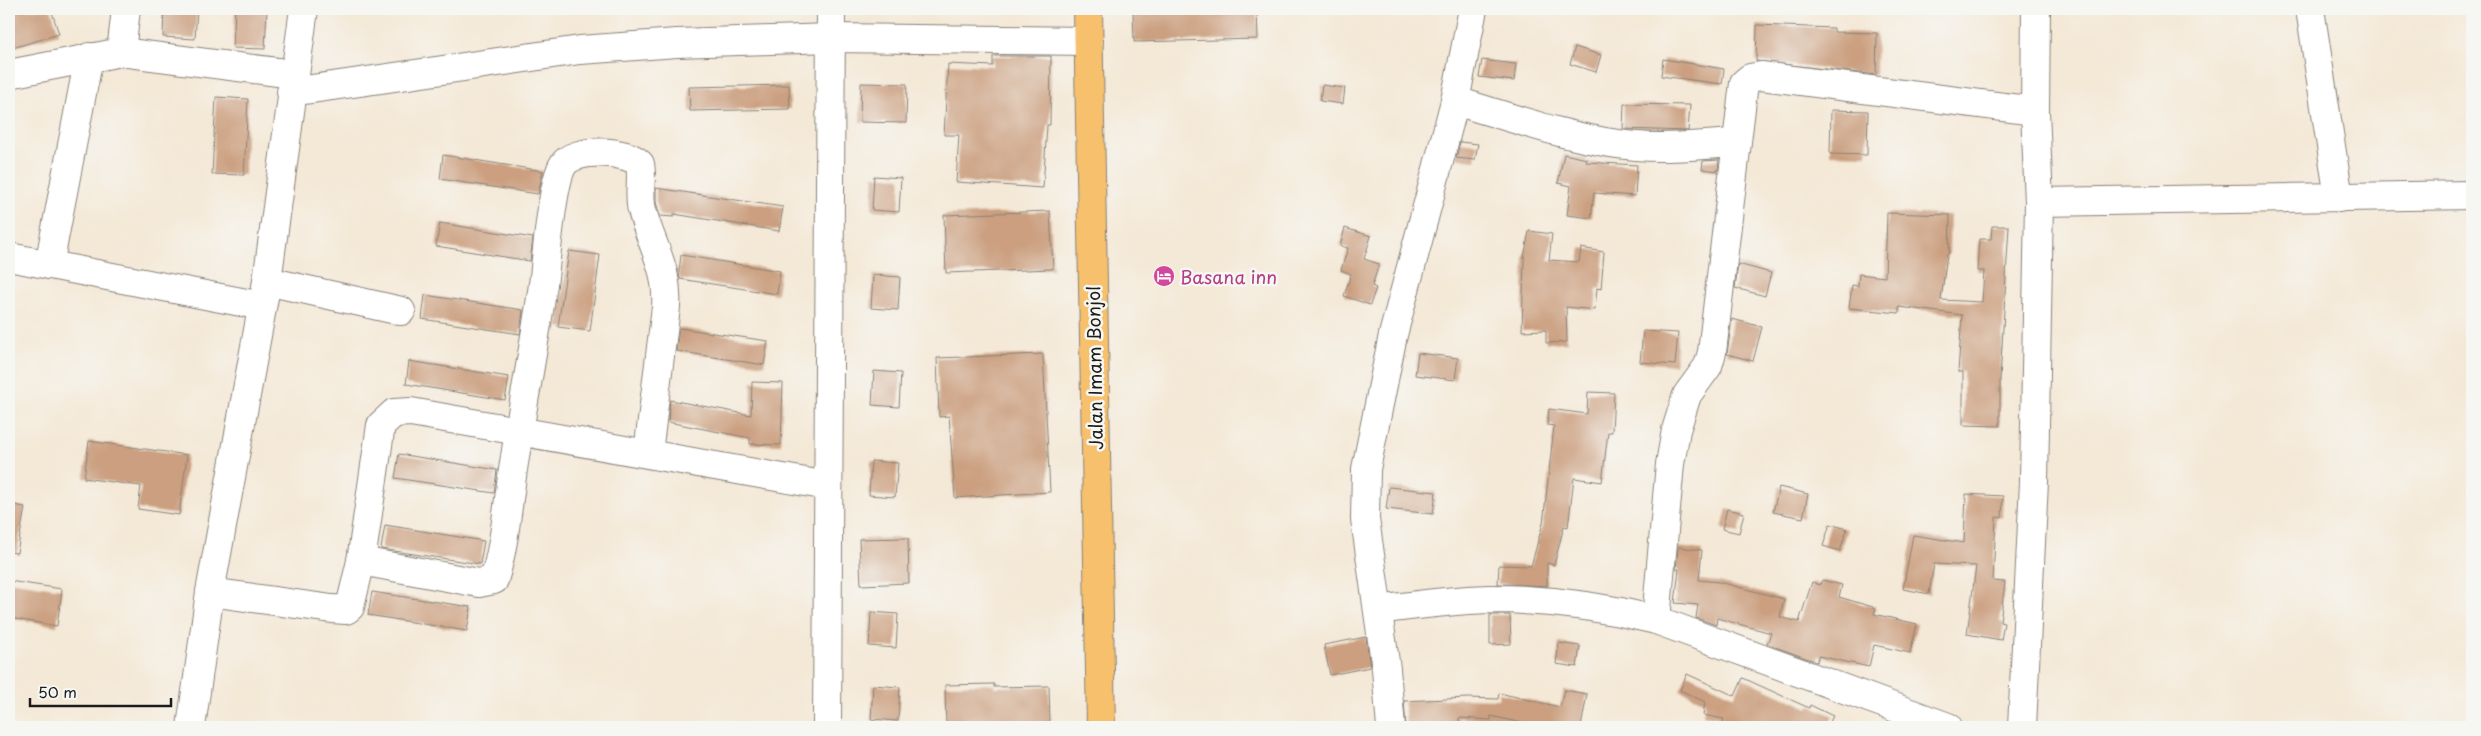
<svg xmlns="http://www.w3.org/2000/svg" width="2481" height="736" viewBox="0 0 2481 736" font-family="'Playpen Sans',sans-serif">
  <rect width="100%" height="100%" fill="#f6f6f2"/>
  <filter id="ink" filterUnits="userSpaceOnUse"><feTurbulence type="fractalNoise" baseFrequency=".02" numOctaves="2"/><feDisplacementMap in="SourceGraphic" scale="10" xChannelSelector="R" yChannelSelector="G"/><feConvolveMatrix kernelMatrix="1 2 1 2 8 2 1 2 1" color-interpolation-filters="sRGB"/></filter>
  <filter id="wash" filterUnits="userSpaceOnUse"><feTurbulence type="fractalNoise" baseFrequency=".0096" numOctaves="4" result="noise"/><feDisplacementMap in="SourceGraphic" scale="20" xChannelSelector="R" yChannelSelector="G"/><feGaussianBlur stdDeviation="1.12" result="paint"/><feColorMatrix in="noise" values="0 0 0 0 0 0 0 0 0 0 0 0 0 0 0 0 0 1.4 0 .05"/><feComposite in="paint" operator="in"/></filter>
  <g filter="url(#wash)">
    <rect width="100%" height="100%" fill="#f4e8d6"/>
    <g id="blocks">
      <g fill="#cb9f7f">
        <path d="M9,9H51L59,34L9,49Z"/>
        <path d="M164,9H197L195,39L163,37Z"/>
        <path d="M235,9H267L265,49L233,48Z"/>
        <path d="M1133,9H1257L1258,39L1134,42Z"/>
        <path d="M1757,25L1834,28V32L1877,33L1876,75L1756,61Z"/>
        <path d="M1575,47L1601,55L1596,72L1570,64Z"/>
        <path d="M993,56H1051L1050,125H1047L1043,188L956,182L959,135H944L948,64L993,66Z"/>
        <path d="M1663,59L1724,69L1722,84L1661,76Z"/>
        <path d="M1482,60L1516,64L1514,81L1479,77Z"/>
        <path d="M861,83L907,84L906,123L860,122Z"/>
        <path d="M789,85L790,109L690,111L689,87Z"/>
        <path d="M1322,85L1345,88L1343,104L1320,101Z"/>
        <path d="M216,97L248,99L244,175L212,174Z"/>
        <path d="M1624,104L1690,105L1688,131L1623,129Z"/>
        <path d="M1831,110L1868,111L1867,155L1830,154Z"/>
        <path d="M1460,142L1478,144L1475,160L1456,158Z"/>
        <path d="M1564,154L1587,159L1586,162L1637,165L1635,196L1594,193L1591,218L1567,215L1571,186L1558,183Z"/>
        <path d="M443,155L543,171L538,194L440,179Z"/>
        <path d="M1719,160L1718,171L1702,169L1703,161Z"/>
        <path d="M874,176L901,178L899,212L872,210Z"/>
        <path d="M656,188L783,207L779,231L674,214V217L660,216L656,202Z"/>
        <path d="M1050,211L1053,269L946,273L944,215Z"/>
        <path d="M1887,213L1950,215L1949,254H1947L1941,300L1982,302L1984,271H1977L1979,239H1991L1992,226H2009L2000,379V426L1963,425V372H1958L1962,315L1899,307V313L1849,308L1852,285L1858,286L1859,274L1885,277Z"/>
        <path d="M440,223L533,238L530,261L436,246Z"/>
        <path d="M1345,228L1371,236L1364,259L1379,264L1372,286L1376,288L1370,305L1344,296L1351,274L1341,270L1348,248L1340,246Z"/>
        <path d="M1529,231L1552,234L1549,260L1579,262L1581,248L1604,252L1601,289L1597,288L1595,310L1566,307L1567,342L1546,343V330L1522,331L1524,258Z"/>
        <path d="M569,251L600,255L590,331L558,327Z"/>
        <path d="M681,255L780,271L777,294L680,279L679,272Z"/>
        <path d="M1738,264L1771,273L1765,296L1735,288Z"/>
        <path d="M873,275L900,277L898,310L871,308Z"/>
        <path d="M425,295L523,310L520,334L422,319Z"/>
        <path d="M1732,319L1762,327L1753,361L1727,354Z"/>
        <path d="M679,328L768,341L764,365L676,351Z"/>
        <path d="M1643,331L1678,333L1675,365L1640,362Z"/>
        <path d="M1418,353L1458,358L1455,380L1415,375Z"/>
        <path d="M1043,354L1050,492L955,498L949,416L939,417L937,358Z"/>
        <path d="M409,361L509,377L505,400L406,384Z"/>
        <path d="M874,371L901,373L899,407L872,405Z"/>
        <path d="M752,382L783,383L781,445L750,444V438L668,422L670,400L751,415Z"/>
        <path d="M1588,392L1614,393L1612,432H1608L1602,482L1574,478L1568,527L1564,526L1554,565L1547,563V586L1498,584L1499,565L1531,566L1543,523L1548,480L1554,426L1547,425L1549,409L1587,414Z"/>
        <path d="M89,441L187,455L179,515L138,509L141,486L84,478Z"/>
        <path d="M399,454L497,470L494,493L395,478Z"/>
        <path d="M871,461L898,463L895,497L869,495Z"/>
        <path d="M1389,487L1436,492L1433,514L1386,509Z"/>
        <path d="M1779,487L1808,494L1803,518L1773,512Z"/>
        <path d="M1966,494L2003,496L2002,518L1996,517L1993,581L2005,582L2000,622L2004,623L2001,640L1967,634L1976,566L1934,564L1929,594L1903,589L1913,535L1964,543Z"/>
        <path d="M9,504L25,507L17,553L9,552Z"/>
        <path d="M1727,509L1744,513L1739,533L1722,529Z"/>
        <path d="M1830,524L1847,529L1840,551L1823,546Z"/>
        <path d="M385,525L484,541L480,564L381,549Z"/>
        <path d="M908,538L909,583L861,585L859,539Z"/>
        <path d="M1678,547L1702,550L1699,580L1719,582L1784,599L1780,617L1799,622L1812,582L1820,585L1822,580L1842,585L1839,597L1876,608L1874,614L1917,624L1910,653L1874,645L1869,667L1819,656L1817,662L1767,644L1771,633L1717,618L1716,625L1696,618L1698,605L1675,603L1679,569H1676Z"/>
        <path d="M9,581L62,589L57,626L9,618Z"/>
        <path d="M372,592L471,607L467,631L368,615Z"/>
        <path d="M871,612L898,614L896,648L869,646Z"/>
        <path d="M1490,615H1510L1511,644L1490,645Z"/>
        <path d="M1366,637L1370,667L1330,675L1324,645Z"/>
        <path d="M1559,643L1580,646L1577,667L1556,664Z"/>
        <path d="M1687,674L1735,696L1743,678L1809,708L1810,705L1833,716L1827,727H1721L1724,719L1703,715L1705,702L1680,690Z"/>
        <path d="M994,684V687L1049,686L1050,727H946L945,685Z"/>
        <path d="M873,685L900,687L898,721L871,719Z"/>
        <path d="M1564,690L1587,694L1581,727H1539L1491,716V720L1459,718V727H1406L1404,701L1468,698L1498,699L1499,693L1560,707Z"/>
      </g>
    </g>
  </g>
  <g filter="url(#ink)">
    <use href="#blocks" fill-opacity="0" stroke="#888279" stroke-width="1"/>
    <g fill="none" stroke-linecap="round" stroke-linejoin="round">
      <g stroke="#888279" stroke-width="30">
        <g id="minor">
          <path d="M2310,9L2339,198"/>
          <path d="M121,52L126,9"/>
          <path d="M9,74L121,52L293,74"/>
          <path d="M291,92L580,50L677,43L832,38L1089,41"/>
          <path d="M1455,101C1514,118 1575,141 1636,146C1669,149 1702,145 1735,143"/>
          <path d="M2039,202L2472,195"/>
          <path d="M9,257L262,306"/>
          <path d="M49,265L89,57"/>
          <path d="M267,281L401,311"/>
          <path d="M361,561L479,583L494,580C506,541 508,497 515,457C524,397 536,337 544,277C547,253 552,183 563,165C574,147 628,150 640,164C643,179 638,195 642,210C651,245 669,269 666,307L648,453"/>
          <path d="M210,592L332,609L346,610L350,607L361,561L381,425L394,413L411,412L828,486"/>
          <path d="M1378,610C1415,605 1452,600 1489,599C1545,599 1601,606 1656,620L1948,727"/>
          <path d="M1656,620L1670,464L1676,430L1687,395L1708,366L1712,352L1744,83L1750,78L1761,76L2035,111"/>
          <path d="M191,727L210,592L267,281L304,9"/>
          <path d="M827,727L831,9"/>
          <path d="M1391,727L1386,669L1365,519L1366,469L1393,335L1455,101L1473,9"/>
          <path d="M2022,727L2034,482L2039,202L2035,111L2036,9"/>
        </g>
      </g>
      <g stroke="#888279" stroke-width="30">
        <path id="major" d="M1088,9L1101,727"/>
      </g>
      <use href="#minor" stroke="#fff" stroke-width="28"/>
      <use href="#major" stroke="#f7c06c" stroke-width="28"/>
    </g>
  </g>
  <defs>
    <g id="hotel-disc" transform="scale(1.125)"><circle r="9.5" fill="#d1479c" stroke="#f6f6f2"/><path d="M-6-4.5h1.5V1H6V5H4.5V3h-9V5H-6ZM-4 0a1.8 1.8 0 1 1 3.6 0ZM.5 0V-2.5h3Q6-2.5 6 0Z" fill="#fff"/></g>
  </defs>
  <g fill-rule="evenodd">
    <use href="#hotel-disc" x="1164" y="276"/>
  </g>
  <g text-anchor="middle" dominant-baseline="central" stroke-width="5" stroke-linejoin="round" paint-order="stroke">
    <g font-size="18" fill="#b23c85" stroke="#f6f6f2" text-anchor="start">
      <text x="1180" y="276">Basana inn</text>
    </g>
    <g font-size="18" fill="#1c1c1c" stroke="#f6f6f2">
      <text transform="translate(1094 368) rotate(-91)">Jalan Imam Bonjol</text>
    </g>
  </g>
  <rect width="2481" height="736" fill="none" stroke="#f6f6f2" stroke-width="30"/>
  <path d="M30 698v8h141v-8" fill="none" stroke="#1c1c1c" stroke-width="2.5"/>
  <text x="38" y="698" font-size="15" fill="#1c1c1c" stroke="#f6f6f2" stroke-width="4" paint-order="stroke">50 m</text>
</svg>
